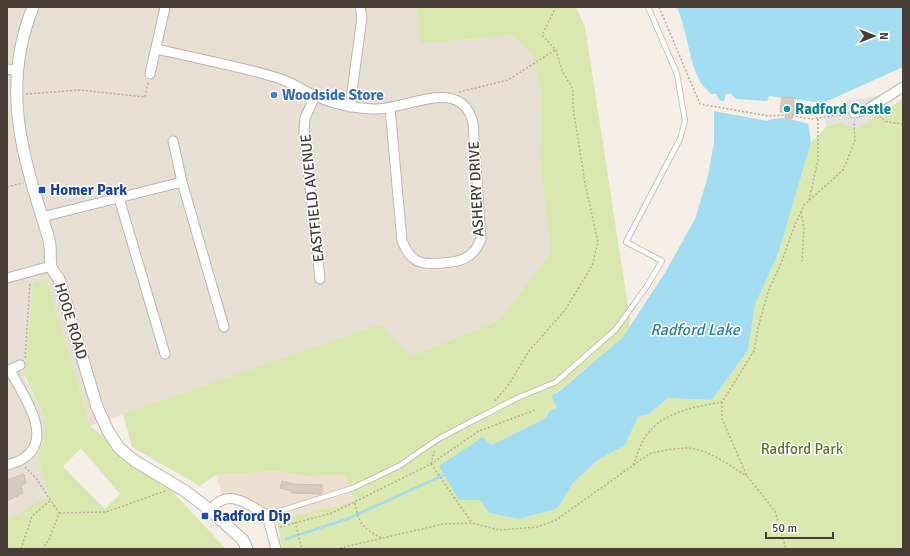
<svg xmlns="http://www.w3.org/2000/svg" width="910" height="556" viewBox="0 0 910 556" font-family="Signika,sans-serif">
  <rect width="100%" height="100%" fill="#f4eee7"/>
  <path fill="#e8dfd5" d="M7,7H417L421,44L510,35L532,53L541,88L540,159L552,252L500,320L411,356L380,324L90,426L47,279L33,282L24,378L46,420L43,441L37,457L49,497L7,520Z"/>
  <path fill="#ede0d1" d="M276,471L306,476L346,475L355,502L269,522L267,514L223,499L216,475Z"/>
  <g fill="#d8e8af" fill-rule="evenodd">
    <path d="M417,7H576L585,27L630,319L629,329L623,337L556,393L551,395L557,408L549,411L546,418L491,445L480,500L489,513L519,519L557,509L573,483L598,460L625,445L638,417L649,414L668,398L712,400L748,350L755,305L778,254L811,143L827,126L841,122L856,129L903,99V549H282L277,520L354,502L346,475L306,476L276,471L216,475L200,486L132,447L123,414L380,324L411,356L500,320L551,252L540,159L541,88L532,53L510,35L421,44Z"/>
    <path d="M47,279L90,426L172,491L226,549H7V520L49,496L37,457L43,441L46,420L24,374L33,282ZM81,448L120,494L105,509L63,467Z"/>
  </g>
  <path fill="#e5e1df" d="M878,96L882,107L870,122L856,129L841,122L827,126L822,109H831L849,100Z"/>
  <g fill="#a3ddf1">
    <path d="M677,7H903V67L823,103L769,96L767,101L736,99L731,94H726L724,101H720L716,94H711C707,90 702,85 699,80C688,57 687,30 677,7Z"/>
    <path d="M714,111L767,121C780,115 795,120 808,124L811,143L778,254L755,305L748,350L712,400L668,398L649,414L638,417L625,445L598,460L573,483L557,509L519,519L489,513L480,500H459L439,466L483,437L491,445L546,418L549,411L557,408L551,395L557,393L623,337L666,271L695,219L699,206L708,176L714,142Z"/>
  </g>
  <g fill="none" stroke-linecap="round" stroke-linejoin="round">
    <path stroke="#a3ddf1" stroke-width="2.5" d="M286,539L347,519L444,475"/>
  </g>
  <g fill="#d8cabf" stroke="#d0beaf">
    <path d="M782,97L794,98L793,103L797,104L794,107L792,119L785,118L786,112H780Z"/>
    <path d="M24,474L26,483L21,486L23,493L7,501V480Z"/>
    <path d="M282,481L293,484L322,485V494L291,493V491L280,488Z"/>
  </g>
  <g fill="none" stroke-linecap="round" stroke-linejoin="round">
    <g stroke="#c2b7ac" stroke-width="6">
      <path id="service" d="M267,515L353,488L399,466L438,439L515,399L556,382L616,329L647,286L662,261L626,242L680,139L685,121L677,74L648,7"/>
    </g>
    <g stroke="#c2b7ac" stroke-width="11">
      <g id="minor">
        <path d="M157,49C198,59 241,66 281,79C292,83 303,90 314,95C332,104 352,108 373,109C406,111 461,74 473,123L481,239C474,258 461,262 442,263C421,265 411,263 402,241L390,108"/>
        <path d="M7,69L17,71"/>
        <path d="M150,74L165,7"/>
        <path d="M315,96L305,118L304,132L320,279"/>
        <path d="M350,107L362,17L360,7"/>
        <path d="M854,113L868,109L903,87"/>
        <path d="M173,141L182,182"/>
        <path d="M119,198L165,354"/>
        <path d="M42,217L182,182L224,327"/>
        <path d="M7,278L51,266"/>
        <path d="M7,371L20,365"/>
        <path d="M7,465C12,463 19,462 24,458C55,437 22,394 10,370"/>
        <path d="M210,510C229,487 246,504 267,515L276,549"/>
      </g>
    </g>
    <g stroke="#c2b7ac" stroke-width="13">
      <path id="tertiary" d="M33,7C0,89 23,157 48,236C52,248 49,257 51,266C52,270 56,275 59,279L97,407L108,431L119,448L135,461L185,491L210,510L243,540L247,549"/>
    </g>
    <g stroke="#c1ad9b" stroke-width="1.5" stroke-dasharray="2 2" stroke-linecap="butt">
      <path d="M659,7L700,104L769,116L785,115"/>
      <path d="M459,92L508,80L555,50"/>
      <path d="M26,94L80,90L145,97L148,83"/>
      <path d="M876,114L887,122L903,124"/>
      <path d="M792,115L811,119L846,114"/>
      <path d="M7,187L23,183"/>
      <path d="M809,200L818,160V119"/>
      <path d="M801,212L804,228L802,263"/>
      <path d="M25,358L30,282"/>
      <path d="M495,401L509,384L529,351L565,310L592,266L598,242L585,183L573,107V89L562,71L556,50L542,35L556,7"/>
      <path d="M722,402V419L747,476L775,511L786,549"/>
      <path d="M431,464L472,523"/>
      <path d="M431,464L435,449"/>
      <path d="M633,465C637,456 640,445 645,437C663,411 695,407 722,402L754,351L758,328L768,292L782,261L794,227L804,205L843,170L855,141L854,121"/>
      <path d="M25,467L36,478L59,513L49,540L42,549"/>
      <path d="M355,503C358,523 364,530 382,538"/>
      <path d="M59,513L106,512L165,491"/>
      <path d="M295,522L302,549"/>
      <path d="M280,527L332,513L431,464L479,431L535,410"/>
      <path d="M21,549L32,516L51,500"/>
      <path d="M336,549L443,524L472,523L499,530L537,527L556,520L649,454C659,451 684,446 695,449C714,453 730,466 747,476"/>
    </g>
    <use href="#service" stroke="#fff" stroke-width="4.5"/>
    <use href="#minor" stroke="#fff" stroke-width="9"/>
    <use href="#tertiary" stroke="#fff" stroke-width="11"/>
  </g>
  <circle fill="#3f7fe0" stroke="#fff" stroke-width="1.5" cx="274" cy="95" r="4"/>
  <circle fill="#0f9aa8" stroke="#fff" stroke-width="1.5" cx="787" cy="109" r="4"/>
  <g fill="#1a4fb4" stroke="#fff" stroke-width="1.5">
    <rect x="38" y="186" width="8" height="8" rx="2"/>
    <rect x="201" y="512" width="8" height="8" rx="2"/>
  </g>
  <g text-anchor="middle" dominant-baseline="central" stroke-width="3" stroke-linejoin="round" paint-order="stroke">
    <g font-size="15" font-weight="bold" fill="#366cbe" stroke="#fff" text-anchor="start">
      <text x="282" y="95">Woodside Store</text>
    </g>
    <g font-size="15" font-weight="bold" fill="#0d838f" stroke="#fff" text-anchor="start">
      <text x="795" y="109">Radford Castle</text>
    </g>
    <g font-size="15" fill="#473d36" stroke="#fff">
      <text transform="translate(476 189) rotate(-93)">ASHERY DRIVE</text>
      <text transform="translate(312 198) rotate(-96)">EASTFIELD AVENUE</text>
      <text transform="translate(71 321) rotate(73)">HOOE ROAD</text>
    </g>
    <g font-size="15" font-weight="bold" fill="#164399" stroke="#fff" text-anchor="start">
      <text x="50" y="190">Homer Park</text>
      <text x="213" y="516">Radford Dip</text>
    </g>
    <g font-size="15" fill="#547928" stroke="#fff">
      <text x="802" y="449">Radford Park</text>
    </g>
    <g font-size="16" font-style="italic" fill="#2a7d9b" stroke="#fff">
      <text x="695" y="330">Radford Lake</text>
    </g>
  </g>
  <rect width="910" height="556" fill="none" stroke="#473d36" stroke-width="16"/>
  <g transform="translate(874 36) rotate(90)" stroke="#ffffff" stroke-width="3" paint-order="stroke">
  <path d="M0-3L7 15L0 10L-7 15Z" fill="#473d36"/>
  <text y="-6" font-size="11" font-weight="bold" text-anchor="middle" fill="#473d36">N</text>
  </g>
  <path d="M766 532v6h67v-6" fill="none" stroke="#473d36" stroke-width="2"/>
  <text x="772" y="532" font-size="12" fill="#473d36" stroke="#ffffff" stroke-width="3" paint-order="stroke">50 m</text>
</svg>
